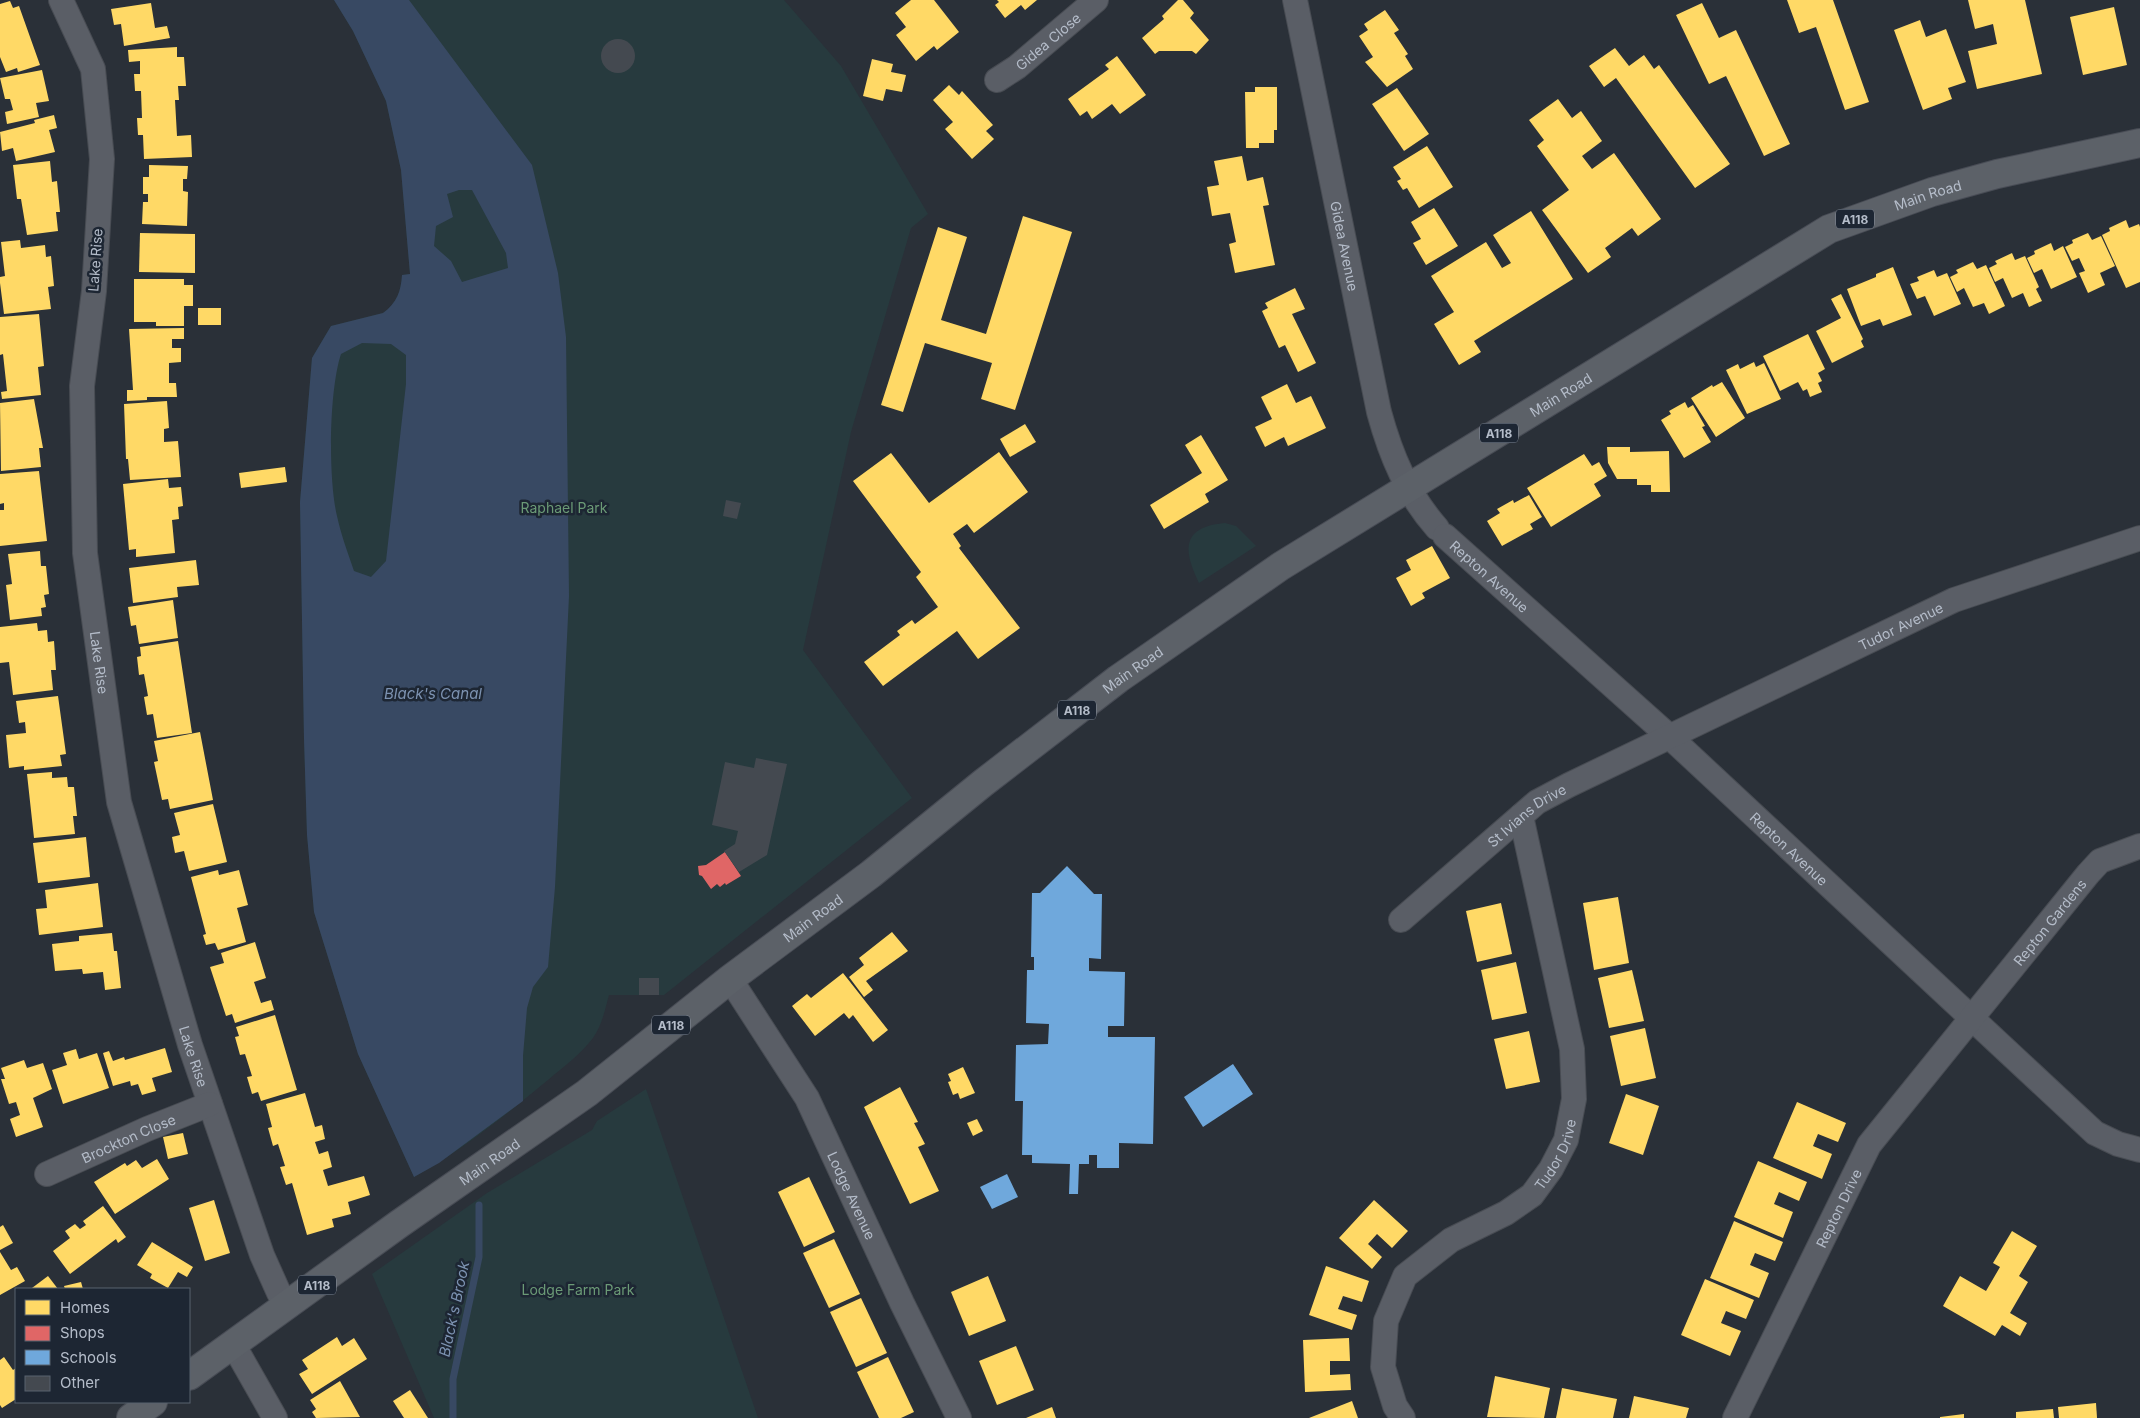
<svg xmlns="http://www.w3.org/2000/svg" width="2140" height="1418" viewBox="0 0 2140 1418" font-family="Inter,sans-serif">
  <rect width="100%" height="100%" fill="#2a3038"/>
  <g fill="#273a3e">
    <path d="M334,0H784L841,66L928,214L911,228L851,432L803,650L912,798L664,995H609C605,1010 602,1025 593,1038C581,1054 563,1067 548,1080C506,1115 462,1150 414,1177L358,1054L314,912L307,835L304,739L300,502L312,358L331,326L383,313C397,303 401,291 402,275L410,274L401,170L386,101L353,31Z"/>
    <path d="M1225,523L1236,526L1256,546L1199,583C1183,550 1181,527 1225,523Z"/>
    <path d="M646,1089L758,1418H434L372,1274L487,1193L592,1130L597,1121Z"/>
  </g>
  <path fill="#384963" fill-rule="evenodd" d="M334,0H409L532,165L558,273L566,337L569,596L555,887L548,967L533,987L527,1008L523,1056V1101L439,1163L414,1177L358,1054L314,912L307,835L304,739L300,502L312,358L331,326L383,313C397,303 401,291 402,275L410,274L401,170L386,101L353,31ZM459,190H472L506,253L508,268L462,282L451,261L434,246L436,226L453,217L447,194ZM362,343L391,344L406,355V384L386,561L371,577L354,571C348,553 341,535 337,516C328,479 329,390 341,354Z"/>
  <g fill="#ffd966">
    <path d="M911,0H934L959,32L937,50L934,46L916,61L896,35L906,27L895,13Z"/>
    <path d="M997,0H1037L1025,10L1021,5L1005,18L995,5L999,2Z"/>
    <path d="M1178,0H1183L1194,13L1190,18L1209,40L1196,54L1192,51H1159L1155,54L1142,38L1164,19L1162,16Z"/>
    <path d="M1787,0H1833L1869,102L1845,110L1816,27L1799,33Z"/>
    <path d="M1968,0H2025L2042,74L1977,89L1968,51L1997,44L1993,24L1975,29Z"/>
    <path d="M10,1L13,8L19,6L40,65L18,72L17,68L6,72L0,57V4Z"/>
    <path d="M151,3L155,28L167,26L170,38L124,46L121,24L114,25L111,9Z"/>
    <path d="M1702,3L1719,38L1736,30L1790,144L1764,156L1726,76L1709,84L1676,15Z"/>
    <path d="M2114,7L2127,65L2083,75L2070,17Z"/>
    <path d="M1385,10L1399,30L1394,33L1408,54L1405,56L1413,69L1387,87L1365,62L1373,57L1359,36L1368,30L1364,24Z"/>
    <path d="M1920,20L1926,37L1946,29L1966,82L1948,88L1952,99L1923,110L1894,30Z"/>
    <path d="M177,47V57H184L186,86H178L179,100H175L177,136L191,135L192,157L144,159L143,135H138L137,118H142L141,91H135L134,74H140V61L129,62L128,50Z"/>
    <path d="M1615,48L1629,66L1644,55L1654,69L1659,65L1730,164L1695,188L1616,78L1604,87L1589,66Z"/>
    <path d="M1117,56L1146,95L1120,114L1112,104L1092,119L1087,111L1080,116L1068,99L1109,69L1105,65Z"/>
    <path d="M872,59L893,64L891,72L906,75L902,92L886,89L883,101L863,96Z"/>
    <path d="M42,70L49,101L36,103L39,117L7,124L5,112L13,110L10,99H5L0,78Z"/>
    <path d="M949,85L959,95L962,91L993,125L986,131L994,139L972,159L945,129L953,122L933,100Z"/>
    <path d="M1255,87H1277V130H1274V143H1259V148H1246L1245,92H1255Z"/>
    <path d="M1397,88L1429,134L1404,151L1372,104Z"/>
    <path d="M1558,99L1572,118L1581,111L1602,141L1582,156L1592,169L1614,153L1661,219L1638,236L1632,228L1605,248L1611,257L1588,273L1542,210L1569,190L1537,146L1544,140L1529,120Z"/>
    <path d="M54,115L57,128L49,130L55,152L16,161L13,148L2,151L0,132L35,123L34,120Z"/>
    <path d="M1427,146L1453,187L1419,208L1407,188L1403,190L1397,181L1401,179L1393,167Z"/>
    <path d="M1242,156L1247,181L1263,177L1269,205L1263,206L1275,265L1235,273L1229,244L1236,242L1230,213L1212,216L1207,187L1219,185L1214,161Z"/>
    <path d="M50,161L52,182L57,181L60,212H56L58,231L27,235L21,199H17L13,165Z"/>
    <path d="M149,165L188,166L187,179H183V191L188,192L187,226L142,224L143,202H148V194H143V177H149Z"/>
    <path d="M1434,208L1458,246L1426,265L1413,243L1421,239L1411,222Z"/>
    <path d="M1531,211L1573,279L1474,341L1481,352L1459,365L1434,324L1454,312L1431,276L1486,242L1502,268L1511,263L1493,235Z"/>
    <path d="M1023,216L1072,232L1015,410L981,399L992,363L925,343L903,412L881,405L938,227L967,237L941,320L986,334Z"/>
    <path d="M2126,220L2129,228L2139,224L2140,227V282L2126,288L2102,235L2110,231L2109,228Z"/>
    <path d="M140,233L195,234V273L139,272Z"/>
    <path d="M2088,233L2092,240L2101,236L2115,266L2100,273L2105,285L2088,293L2079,273L2085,271L2079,258L2072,261L2065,247L2073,243L2072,240Z"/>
    <path d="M20,240L21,248L45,245L46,257L51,256L54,286L48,287L51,309L4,314L0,283V277L5,276L1,242Z"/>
    <path d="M2051,243L2054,251L2063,246L2077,277L2051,289L2042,269L2034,273L2027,258L2035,254L2034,251Z"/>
    <path d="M2012,253L2015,260L2025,256L2039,287L2036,289L2042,301L2029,307L2023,293L2012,298L2003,278L1995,282L1989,268L1997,264L1995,261Z"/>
    <path d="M1973,262L1977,269L1986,265L2005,306L1989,314L1984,303L1973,307L1964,288L1957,292L1950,277L1958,273L1956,270Z"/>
    <path d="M1893,267L1912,315L1883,326L1880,319L1861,326L1847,289L1876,277V274Z"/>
    <path d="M1934,270L1937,277L1947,273L1961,304L1934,316L1925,296L1917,299L1910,284L1919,281L1917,277Z"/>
    <path d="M134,279H184V285H193V306H184V326H156V322H134Z"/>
    <path d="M1295,288L1305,309L1292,314L1316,363L1298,372L1285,345L1279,348L1262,311L1268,308L1265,303Z"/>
    <path d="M1841,294L1863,339L1861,341L1864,347L1832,363L1816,331L1841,318L1831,299Z"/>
    <rect x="198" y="308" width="23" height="17"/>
    <path d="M39,314L44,366L38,367L41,395L2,399L1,392L7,391L3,354L0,355V317Z"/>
    <path d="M184,328V339H172V348H181V362L169,363V383H176L177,397H147V400L127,401V390H133L129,329Z"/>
    <path d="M1808,334L1825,369L1818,373L1822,381L1818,383L1822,392L1810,397L1807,389L1803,391L1798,382L1780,391L1763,356Z"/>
    <path d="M1754,362L1756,367L1764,363L1781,399L1747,414L1726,370L1738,364L1740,369Z"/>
    <path d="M1722,382L1745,418L1716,437L1691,398L1712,385L1713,387Z"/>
    <path d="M1287,384L1296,403L1311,396L1326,428L1288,446L1284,437L1265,447L1255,427L1272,419L1261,397Z"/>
    <path d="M34,399L43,448H39L41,467L1,471L0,403Z"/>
    <path d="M167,401L169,428L164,429V442L178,441L181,477L130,480L128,459H126L124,404Z"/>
    <path d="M1685,402L1688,408L1693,405L1705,426L1702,427L1711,442L1684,458L1661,420L1671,414L1669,411Z"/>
    <path d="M1025,424L1036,442L1010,457L1000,439Z"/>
    <path d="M1201,435L1228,480L1205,494L1209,502L1164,529L1150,505L1202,473L1185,445Z"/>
    <path d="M1607,447H1630V452L1669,451L1670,492H1651V485H1637V479H1617L1608,463Z"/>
    <path d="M999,452L1028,492L974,533L967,524L953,534L961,546L959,548L1020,628L978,659L957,631L883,686L864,662L900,635L897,631L912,620L915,624L938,607L916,577L921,572L853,481L891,453L929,503Z"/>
    <path d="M1584,454L1592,466L1599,462L1607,476L1594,484L1601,496L1551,527L1527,488Z"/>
    <path d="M285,467L287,482L241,488L239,473Z"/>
    <path d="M39,471L47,541L0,546V510H4V503L0,504V474Z"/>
    <path d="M168,479L169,488L181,487L183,506L178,507L179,519L172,520L175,553L136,557V549L129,550L123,484Z"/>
    <path d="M1529,495L1542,517L1530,524L1533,529L1502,546L1487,521L1500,513L1497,509L1513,500L1514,503Z"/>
    <path d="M1432,546L1450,578L1422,593L1425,598L1411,606L1396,578L1411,570L1406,560Z"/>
    <path d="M40,551L41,566H46L49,594L44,595L46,607L41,608L42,616L10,620L6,585L12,584L8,554Z"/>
    <path d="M196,560L199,585L177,587L178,597L133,603L129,568Z"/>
    <path d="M173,600L178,638L139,644L136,625L131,626L128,607Z"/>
    <path d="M37,623L38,631L47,630L48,642L54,641L56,670H51L53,690L13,695L9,662L0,663V627Z"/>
    <path d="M178,641L192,733L157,738L153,714L147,715L144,697L148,696L144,674L139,675L137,657L141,656L140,647Z"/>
    <path d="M58,696L66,754L60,755L62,766L24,770V766L9,768L6,735L26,733L25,722L19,723L16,701Z"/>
    <path d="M200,732L213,800L170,809L168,799L162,800L154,762L158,761L154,741Z"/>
    <path d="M52,772V778L67,777L68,787H74L77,816H73L75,834L34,838L27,774Z"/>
    <path d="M213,804L227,862L189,871L184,851L175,853L172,837L180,835L174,813Z"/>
    <path d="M86,837L90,877L38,883L33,843Z"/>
    <path d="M218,870L219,875L239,870L248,905L237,908L246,942L218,950L215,943L206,945L203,935L206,934L191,877Z"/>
    <path d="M98,883L103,927L39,935L36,909L47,908L45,890Z"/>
    <path d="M1618,897L1629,963L1594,970L1583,903Z"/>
    <path d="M1501,903L1512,954L1477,962L1466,911Z"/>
    <path d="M892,932L908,951L866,981L873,990L864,997L849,977L864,965L859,958Z"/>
    <path d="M112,933L114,951H117L121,988L105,990L103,972L83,974L82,969L55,971L52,944L79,941V936Z"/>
    <path d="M255,942L266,978L254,982L261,1003L271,1000L274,1010L235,1023L232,1014L226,1016L210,967L224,963L221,953Z"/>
    <path d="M1516,962L1527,1013L1492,1020L1481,970Z"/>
    <path d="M1632,970L1644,1021L1609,1028L1598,978Z"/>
    <path d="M843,973L888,1030L873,1042L853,1015L849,1019L844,1013L815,1036L792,1006L807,994L811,998Z"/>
    <path d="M275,1015L297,1090L261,1101L258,1092L252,1094L247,1077L252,1076L245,1054L240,1055L235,1037L239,1036L236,1027Z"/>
    <path d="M1645,1028L1656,1078L1621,1086L1610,1036Z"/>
    <path d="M1529,1031L1540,1082L1506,1089L1494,1039Z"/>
    <path d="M165,1048L172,1072L152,1078L156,1091L142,1095L138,1084L131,1086L130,1081L113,1086L103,1053L109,1051L113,1061L124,1057L125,1060Z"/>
    <path d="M76,1049L79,1059L97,1053L109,1088L63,1104L52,1070L67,1065L63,1053Z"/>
    <path d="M24,1060L27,1068L43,1063L52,1089L33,1098L43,1127L16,1137L10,1119L20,1115L16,1102L9,1104L1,1079H5L1,1068Z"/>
    <path d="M963,1067L975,1093L960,1099L958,1093L953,1095L948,1082L951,1081L948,1074Z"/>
    <path d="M900,1087L918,1122L914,1123L925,1144L918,1147L939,1191L910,1204L864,1107Z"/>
    <path d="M305,1093L315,1127L322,1125L325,1139L315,1142L319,1154L328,1151L332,1167L323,1170L328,1186L364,1176L370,1195L348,1202L351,1214L332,1219L334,1227L307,1235L292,1183L286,1185L280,1167L285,1166L278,1144L273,1146L268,1128L272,1127L266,1104Z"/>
    <path d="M1626,1094L1659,1106L1643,1155L1609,1143Z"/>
    <path d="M1797,1102L1846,1123L1838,1142L1818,1134L1813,1146L1832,1154L1822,1179L1773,1158Z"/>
    <path d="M977,1119L983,1131L973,1136L967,1123Z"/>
    <path d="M183,1133L188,1154L168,1159L163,1137Z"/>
    <path d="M157,1159L169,1179L115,1214L94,1182L125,1163L127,1166L136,1160L142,1168Z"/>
    <path d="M1758,1161L1807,1182L1799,1201L1779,1192L1774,1204L1793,1212L1783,1238L1734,1217Z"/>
    <path d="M809,1177L835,1232L804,1247L778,1192Z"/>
    <path d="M214,1200L230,1253L205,1261L189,1208Z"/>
    <path d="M1374,1200L1408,1231L1392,1248L1377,1234L1368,1244L1382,1257L1372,1269L1339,1238Z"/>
    <path d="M103,1206L126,1237L118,1243L116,1239L70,1274L53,1251L70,1238L65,1231L75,1224L80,1229L86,1225L83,1221Z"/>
    <path d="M1734,1221L1783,1242L1775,1261L1755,1253L1750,1265L1769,1273L1759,1298L1710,1278Z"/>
    <path d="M3,1225L13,1243L0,1250V1227Z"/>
    <path d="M2012,1231L2037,1246L2019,1276L2028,1282L2010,1313L2027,1323L2020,1336L2002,1325L1995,1336L1943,1306L1960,1276L1986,1291L2000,1267L1993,1263Z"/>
    <path d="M834,1239L860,1294L829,1308L803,1253Z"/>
    <path d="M152,1242L193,1267L187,1277L178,1272L168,1288L150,1278L152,1274L137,1265Z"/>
    <path d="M0,1252L11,1270L17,1267L25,1281L0,1295Z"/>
    <path d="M1326,1266L1369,1281L1362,1302L1343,1296L1338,1309L1357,1315L1352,1330L1309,1315Z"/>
    <path d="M48,1276L58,1289H33L32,1288Z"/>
    <path d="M988,1276L1006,1321L969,1336L951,1292Z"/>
    <path d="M1705,1279L1754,1300L1746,1319L1726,1311L1721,1323L1741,1331L1730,1356L1681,1335Z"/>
    <path d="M81,1282L83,1289H65L64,1286Z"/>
    <path d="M861,1298L887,1353L856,1367L830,1312Z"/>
    <path d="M337,1337L342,1346L354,1338L367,1359L312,1394L299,1374L308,1369L302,1360Z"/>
    <path d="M1349,1338L1350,1361H1330V1375L1350,1374L1351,1390L1305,1392L1303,1340Z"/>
    <path d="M1016,1346L1034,1390L997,1405L979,1361Z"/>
    <path d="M4,1357L13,1370L16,1368V1399L2,1408L0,1405V1360Z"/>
    <path d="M888,1357L914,1412L901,1418H879L857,1372Z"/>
    <path d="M1495,1376L1550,1388L1544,1418L1487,1417Z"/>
    <path d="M340,1381L360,1417L316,1418L312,1412L316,1409L310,1400Z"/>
    <path d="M1562,1388L1617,1399L1613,1418H1556Z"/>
    <path d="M410,1390L428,1418H404L393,1401Z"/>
    <path d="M1634,1396L1689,1408L1686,1418H1629Z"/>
    <path d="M1352,1401L1358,1418H1309Z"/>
    <path d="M2096,1403L2097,1418H2059L2058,1407Z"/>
    <path d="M1052,1407L1056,1418H1026Z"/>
    <path d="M2053,1409L2054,1418H2016V1412Z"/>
    <path d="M1964,1414V1418H1940V1417Z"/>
  </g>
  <path fill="#e06666" d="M725,852L741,876L726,885L725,883L720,887L717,884L711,889L702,876L699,875L698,866L706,865Z"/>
  <g fill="#6fa8dc">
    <path d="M1067,866L1094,894H1102L1101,959L1089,958V971L1125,972L1124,1026H1108V1037H1155L1153,1144L1119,1143V1168H1097V1155H1089V1164H1079L1078,1194H1069L1070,1164L1032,1163V1155H1022L1023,1101H1015L1016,1045L1048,1044L1049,1024L1026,1023L1027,970H1034V957H1031L1032,893H1040Z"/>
    <path d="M1233,1064L1253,1094L1203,1127L1184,1097Z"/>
    <path d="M1007,1174L1018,1197L992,1209L980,1187Z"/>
  </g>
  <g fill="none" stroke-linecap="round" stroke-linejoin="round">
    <path stroke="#384963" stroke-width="7" d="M453,1418V1379L479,1257V1205"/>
  </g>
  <g fill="#444950">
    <circle cx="618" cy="56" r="17"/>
    <path d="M726,500L741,503L737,519L723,516Z"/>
    <path d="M756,758L787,764L767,855L739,872L724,851L735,844L738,831L712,825L725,762L754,768Z"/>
    <rect x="639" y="978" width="20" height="17"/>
  </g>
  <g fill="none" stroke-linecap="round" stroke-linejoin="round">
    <g stroke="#484c53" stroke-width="26">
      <g id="minor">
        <path id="s1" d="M61,0L93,69L102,159L94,291L82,386L85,553L119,802L190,1045L262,1255L279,1293L290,1305"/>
        <path id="s2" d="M1295,0L1379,412C1391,456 1407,494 1437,528"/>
        <path id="s3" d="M997,80L1017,67L1096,0"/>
        <path id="s4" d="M1445,536L1671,738L2095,1133L2118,1144L2140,1150"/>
        <path id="s5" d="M1401,920L1537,802L1569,785L1954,600L2140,538"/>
        <path id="s6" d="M730,979L807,1098L902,1303L959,1418"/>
        <path id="s7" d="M47,1174L147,1129L210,1104"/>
        <path d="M233,1344L275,1418"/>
        <path id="s8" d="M1403,1418L1395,1406L1383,1367L1386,1321L1405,1276L1451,1240L1506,1213L1532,1195L1551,1169L1566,1140L1574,1099L1572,1049L1521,816"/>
        <path id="s9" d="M1735,1418L1869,1145L2088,874L2100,861L2140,846"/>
      </g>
    </g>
    <g stroke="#484c55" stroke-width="30">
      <g id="major">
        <path id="s10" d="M189,1376L399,1224L587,1093L730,979L871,874L983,783L1118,679L1281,566L1829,229L1932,192L1997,174L2140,143"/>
        <path d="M131,1418L153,1402"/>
      </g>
    </g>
    <use href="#minor" stroke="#5a5e66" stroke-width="24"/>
    <use href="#major" stroke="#5c6168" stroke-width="28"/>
  </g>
  <g text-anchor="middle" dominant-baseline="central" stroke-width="5" stroke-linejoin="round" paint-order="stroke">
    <g fill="#1d2633" stroke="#878f9c" stroke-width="1">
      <rect x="1836" y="209.5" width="38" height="19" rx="4"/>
      <rect x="1480" y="423.5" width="38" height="19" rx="4"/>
      <rect x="1058" y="700.5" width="38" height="19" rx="4"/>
      <rect x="652" y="1015.5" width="38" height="19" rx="4"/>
      <rect x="298" y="1275.5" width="38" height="19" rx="4"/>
    </g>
    <g font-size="12" font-weight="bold" fill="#b4bcc9">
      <text x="1855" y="219">A118</text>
      <text x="1499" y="433">A118</text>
      <text x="1077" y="710">A118</text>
      <text x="671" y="1025">A118</text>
      <text x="317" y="1285">A118</text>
    </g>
    <g font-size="14" fill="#b4bcc9" stroke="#1d2633">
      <text stroke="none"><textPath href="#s3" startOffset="64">Gidea Close</textPath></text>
      <text stroke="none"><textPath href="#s10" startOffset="2108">Main Road</textPath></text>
      <text stroke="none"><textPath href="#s2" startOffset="251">Gidea Avenue</textPath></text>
      <text transform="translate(95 260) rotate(-86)">Lake Rise</text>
      <text stroke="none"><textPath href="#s10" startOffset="1688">Main Road</textPath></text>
      <text stroke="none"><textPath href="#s4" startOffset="60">Repton Avenue</textPath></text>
      <text stroke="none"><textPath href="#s5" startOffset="584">Tudor Avenue</textPath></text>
      <text stroke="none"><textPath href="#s1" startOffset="672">Lake Rise</textPath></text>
      <text stroke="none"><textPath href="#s10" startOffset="1179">Main Road</textPath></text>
      <text stroke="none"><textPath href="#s5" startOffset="164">St Ivians Drive</textPath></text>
      <text stroke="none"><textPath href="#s4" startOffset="465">Repton Avenue</textPath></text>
      <text stroke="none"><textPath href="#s10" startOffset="774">Main Road</textPath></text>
      <text stroke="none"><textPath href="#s9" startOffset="591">Repton Gardens</textPath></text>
      <text stroke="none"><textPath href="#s1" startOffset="1078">Lake Rise</textPath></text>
      <text stroke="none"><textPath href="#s7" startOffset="89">Brockton Close</textPath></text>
      <text stroke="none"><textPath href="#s8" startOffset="349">Tudor Drive</textPath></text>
      <text stroke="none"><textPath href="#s10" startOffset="369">Main Road</textPath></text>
      <text stroke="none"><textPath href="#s6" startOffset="249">Lodge Avenue</textPath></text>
      <text stroke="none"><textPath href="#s9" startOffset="234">Repton Drive</textPath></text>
    </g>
    <g font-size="14" fill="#6b9a76" stroke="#1d2633">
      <text x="564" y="507">Raphael Park</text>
      <text x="578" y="1289">Lodge Farm Park</text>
    </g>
    <g font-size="15" font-style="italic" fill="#7c92b1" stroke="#1d2633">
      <text x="433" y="693">Black's Canal</text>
      <text transform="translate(454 1309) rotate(-78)">Black's Brook</text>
    </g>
  </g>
  <rect x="15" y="1288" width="175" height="115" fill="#1d2633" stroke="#59626f"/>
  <rect x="25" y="1300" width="25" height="15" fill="#ffd966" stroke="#59626f"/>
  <text x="60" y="1313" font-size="15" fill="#b4bcc9">Homes</text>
  <rect x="25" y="1326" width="25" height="15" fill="#e06666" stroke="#59626f"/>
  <text x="60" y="1338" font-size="15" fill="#b4bcc9">Shops</text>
  <rect x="25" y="1350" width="25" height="15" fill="#6fa8dc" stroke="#59626f"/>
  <text x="60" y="1363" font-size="15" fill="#b4bcc9">Schools</text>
  <rect x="25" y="1376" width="25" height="15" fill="#444950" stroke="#59626f"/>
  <text x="60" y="1388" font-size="15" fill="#b4bcc9">Other</text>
</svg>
